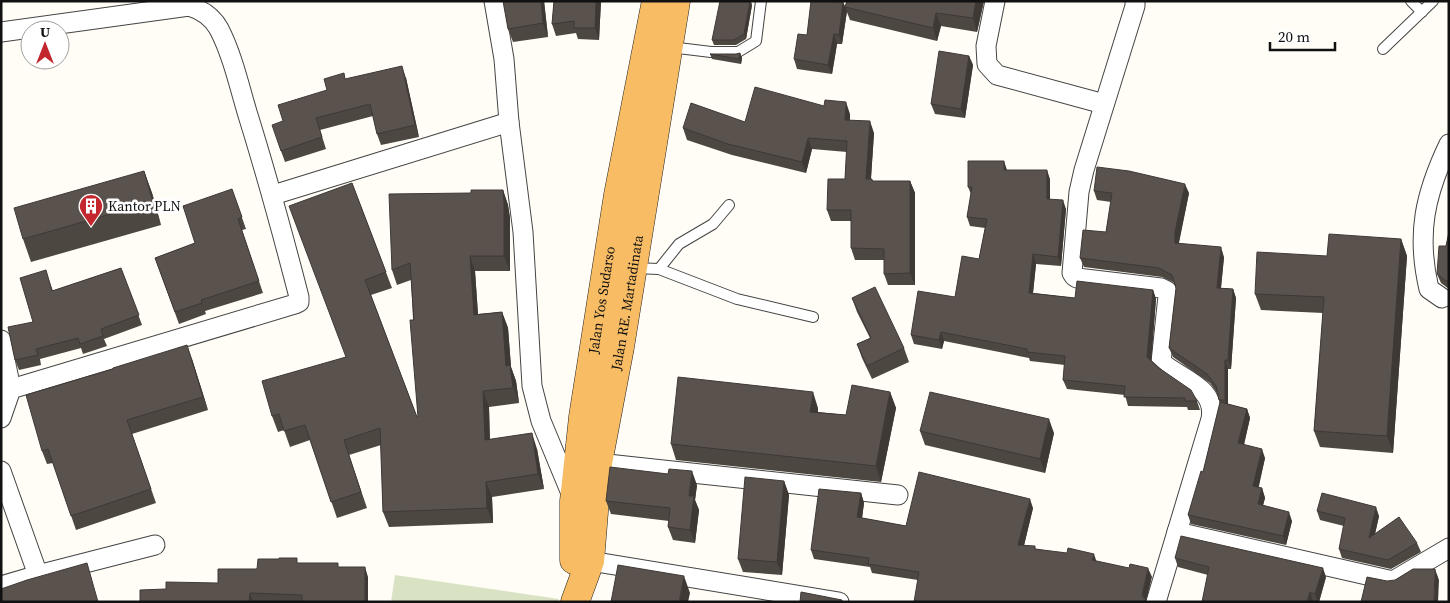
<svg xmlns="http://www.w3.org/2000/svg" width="1450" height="603" viewBox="0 0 1450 603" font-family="'Source Serif 4',serif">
  <rect width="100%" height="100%" fill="#fffdf5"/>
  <path fill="#d9e3c4" d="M395,575L559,599L558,602H391Z"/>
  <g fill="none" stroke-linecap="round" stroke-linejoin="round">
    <g stroke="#444" stroke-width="12">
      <g id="service">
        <path d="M1411,1L1422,12"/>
        <path d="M670,47L711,52H738L756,41L761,1"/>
        <path d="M1383,49L1433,1"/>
        <path d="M633,268L659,269L737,299L813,317"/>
        <path d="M659,269L679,244L713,224L729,205"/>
      </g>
    </g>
    <g stroke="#444" stroke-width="21">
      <g id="minor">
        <path d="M995,1L986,46L987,64L997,75L1104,104"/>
        <path d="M1135,1V6L1084,170L1079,192L1072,273L1074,276L1077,278L1161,288L1167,291L1168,296L1161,362C1180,379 1217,387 1211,419L1156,602"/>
        <path d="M1,32L189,6C202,10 212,16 219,29C232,54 239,85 247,112C266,173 283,235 299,297V302L295,304L11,389L1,418"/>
        <path d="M509,122L523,232L532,386L541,421L573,498"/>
        <path d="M273,195L509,122L504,59L494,1"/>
        <path d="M1442,298L1429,289C1416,234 1425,194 1449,144"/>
        <path d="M1,340L11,389"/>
        <path d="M598,463L898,495"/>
        <path d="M1,471L38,575L1,586"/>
        <path d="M1177,532L1393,581L1449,548"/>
        <path d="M590,561L839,602"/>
        <path d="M38,575L155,545"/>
      </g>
    </g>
    <g stroke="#222" stroke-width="29">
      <g id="trunk">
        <path id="s1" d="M574,560V501L583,417L618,195L656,1"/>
        <path id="s2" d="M575,602L590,561L598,463L620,347L676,1"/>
      </g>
    </g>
    <use href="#service" stroke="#fff" stroke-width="10"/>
    <use href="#minor" stroke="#fff" stroke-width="19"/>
    <use href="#trunk" stroke="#f7bc64" stroke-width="28"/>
  </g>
  <g fill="#4d4742">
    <path d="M544,1L548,37L513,42L508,29Z"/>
    <path d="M554,1H601L599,40L578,39L576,33L556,36L552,24Z"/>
    <path d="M847,1H984L977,32L941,26L937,41L850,20L845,7Z"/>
    <path d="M843,2L847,11L842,44H837L832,74L797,69L794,59L807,35Z"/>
    <path d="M752,5L746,39L736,45H714L712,40Z"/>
    <path d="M740,53L742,58L741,64L712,59L710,54H736Z"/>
    <path d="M969,56L973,65L965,118L935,114L931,104Z"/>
    <path d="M406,78L419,137L381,145L377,134L373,116L320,130L326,149L285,162L281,151L283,121L327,90L346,79Z"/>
    <path d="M850,114V120L874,133L871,179L873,181H910L915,193V285H888L884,274V260H855L851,248V221H831L827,210L845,179L847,152L812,149L806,173L732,155L687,140L683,128L745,122Z"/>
    <path d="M1007,170L1050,179V199L1066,209L1061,266L1036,264L1033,293L1075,298L1153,290L1156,299L1151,360L1197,401L1200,410H1188L1187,407L1128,406L1125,395L1067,389L1063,380L1065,365L1030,361L1029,358L944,341L942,349L914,344L911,335L955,297L979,259L985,228L970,226L967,217L971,194L968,187Z"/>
    <path d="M144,171L152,193L161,225L31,262L23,239Z"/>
    <path d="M352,183L392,288L371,295L417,417H418L411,280L397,285L392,270L503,190L508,205L510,218V271H475L478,314L502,312L508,328L511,367L516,381L519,403L489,407L490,439L537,449L544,489L492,497L493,523L389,527L383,512L381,445L349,455L367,508L337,518L310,440L290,447L284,430L278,432L272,416L346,357Z"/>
    <path d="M232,189L246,229L242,230L263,293L205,311L206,314L179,324L155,258L195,243Z"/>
    <path d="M1094,191L1189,193L1179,243L1224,257L1221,288L1233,289L1236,298L1231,369H1228V404L1247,409L1250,418L1244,445L1265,458L1258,488H1262L1265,498L1263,505L1292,521L1286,545L1191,524L1188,515L1203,472L1220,403L1217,393L1210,383L1173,357L1169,348L1176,288L1175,283L1162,277L1084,267L1080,258L1106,232L1111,202L1097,200Z"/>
    <path d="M1449,232V289L1441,283L1437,274L1446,246Z"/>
    <path d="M1401,239L1407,256L1393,453L1320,447L1314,431L1323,313L1261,310L1255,294L1327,256Z"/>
    <path d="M121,268L142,325L104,339L107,346L83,354L81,348L40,359L41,365L19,370L15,360L33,322L49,280L53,291Z"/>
    <path d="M852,298L904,348L909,362L872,379L862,358L857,344L870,338L857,312Z"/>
    <path d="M192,359L208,410L132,434L156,503L76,530L53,463L47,464L42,451Z"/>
    <path d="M890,392L896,408L881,482L676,460L671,444L818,408V412L846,415Z"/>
    <path d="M920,431L1054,433L1045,473L925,445Z"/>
    <path d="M784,481L789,495L782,575L743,572L738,559Z"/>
    <path d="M697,485L695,500L699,510L695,543L673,540L668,527L669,521L611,514L606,501Z"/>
    <path d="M861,493L864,503L862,518L906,526L1033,508L1024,545L1037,549L1096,561L1152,577L918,580L872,573L870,567L814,559L811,550Z"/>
    <path d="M1317,511L1379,516L1375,534L1417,543L1421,552L1391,569L1342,558L1339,549L1344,526L1320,520Z"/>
    <path d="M1175,558L1326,577L1319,602H1202L1208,575L1178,567Z"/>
    <path d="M299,563L340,567L368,577V602H140L166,589L218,583L257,569Z"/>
  </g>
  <g fill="#3f3936">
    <path d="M541,1H544L548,37L543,23Z"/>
    <path d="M596,1H601L599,40L595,28Z"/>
    <path d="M750,1H751L752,5L746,39L744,34Z"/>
    <path d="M976,1H984L977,32L973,18Z"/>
    <path d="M843,2L847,11L842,44L839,35Z"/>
    <path d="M936,13L941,26L937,41L933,28Z"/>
    <path d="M834,34L837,44L832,74L828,65Z"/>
    <path d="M740,53L742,58L741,64L739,59Z"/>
    <path d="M969,56L973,65L965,118L961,109Z"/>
    <path d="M402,66L406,78L419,137L415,125Z"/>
    <path d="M846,102L850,114L849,131L845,120Z"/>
    <path d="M870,121L874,133L870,191L866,179Z"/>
    <path d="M808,138L812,149L806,173L802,162Z"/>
    <path d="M1004,161L1007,170H1004Z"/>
    <path d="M1047,170L1050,179V208L1047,199Z"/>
    <path d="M144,171L152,193L161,225L153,202Z"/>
    <path d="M910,181L915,193V285L910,273Z"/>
    <path d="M1185,184L1189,193L1179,241L1178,252L1175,243V232Z"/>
    <path d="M503,190L508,205L510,218V271L504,256Z"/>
    <path d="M1063,200L1066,209L1061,266L1058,257Z"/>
    <path d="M1401,239L1407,256L1393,453L1387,436Z"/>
    <path d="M1221,247L1224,257L1220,297L1217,288Z"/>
    <path d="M1033,254L1036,264L1032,302L1029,293Z"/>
    <path d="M470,256L475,271L479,330L474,315Z"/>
    <path d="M1233,289L1236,298L1231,369L1228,360Z"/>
    <path d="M1153,290L1156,299L1151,366L1147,357Z"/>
    <path d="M502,312L508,328L511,367L516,381L519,403L506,366Z"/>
    <path d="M941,332L944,341L942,349L939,340Z"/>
    <path d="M187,345L192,359L208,410L203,397Z"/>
    <path d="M1225,360L1228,369V410L1225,400Z"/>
    <path d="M483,391L489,407L490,455L485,440Z"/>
    <path d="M813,392L818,408L816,428L810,412Z"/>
    <path d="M890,392L896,408L881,482L876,466Z"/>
    <path d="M1247,409L1250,418L1242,452L1238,443Z"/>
    <path d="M1049,419L1054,433L1045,473L1040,459Z"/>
    <path d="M532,433L537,449L544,489L538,474Z"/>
    <path d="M1262,449L1265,458L1257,495L1253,486Z"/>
    <path d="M692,471L697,485L695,500L699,510L695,543L690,530L689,496Z"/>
    <path d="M784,481L789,495L782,575L777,562Z"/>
    <path d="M486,482L492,497L493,523L487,508Z"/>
    <path d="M1262,488L1265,498L1261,513L1258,504Z"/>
    <path d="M861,493L864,503L861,526L857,517Z"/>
    <path d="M1030,499L1033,508L1022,554L1018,545Z"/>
    <path d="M1376,507L1379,516L1372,547L1369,538Z"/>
    <path d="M1289,512L1292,521L1286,545L1283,536Z"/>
    <path d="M1094,554L1097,563L1092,560Z"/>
    <path d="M365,567L368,577V602H365Z"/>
    <path d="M1148,568L1152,577L1146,602L1142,595Z"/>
    <path d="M1323,568L1326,577L1319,602H1318L1315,594Z"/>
    <path d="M1435,569L1439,580L1438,602H1434Z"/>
    <path d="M684,576L690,593L688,602H679Z"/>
    <path d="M1310,592L1313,602H1307Z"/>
    <path d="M250,593L253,602H249Z"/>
  </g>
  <g fill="#5a524d" stroke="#3f3936">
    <path d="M503,1H541L543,23L508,29Z"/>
    <path d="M554,1H596L595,28H574V21L552,24Z"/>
    <path d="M720,1H750L744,34L734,40H712Z"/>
    <path d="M811,1L843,2L839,35L834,34L828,65L794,59L798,34L807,35Z"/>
    <path d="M847,1H976L973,18L936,13L933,28L845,7Z"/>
    <path d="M939,51L969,56L961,109L931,104Z"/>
    <path d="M740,53L739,59L710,54H736Z"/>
    <path d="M402,66L415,125L377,134L370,104L316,118L322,137L281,151L272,125L283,121L278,105L327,90L324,79L344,73L345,79Z"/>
    <path d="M755,87L824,106L825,100L846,102L845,120L870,121L866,179H872V181H910V273L884,274V249L851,248V210H827L828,179H845L847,141L808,138L802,162L728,144L683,128L691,103L745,122Z"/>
    <path d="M968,161H1004V170H1047V199L1063,200L1058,257L1033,254L1029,293L1075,298L1077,281L1153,290L1147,357L1159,368L1191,390L1197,401H1185V398L1124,397L1125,386L1063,380L1065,356L1027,352V349L941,332L939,340L911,335L918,291L955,297L962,256L979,259L987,219L967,217L972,187H968Z"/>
    <path d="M1097,167L1129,171L1185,184L1175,232V243L1221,247L1217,288L1233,289L1228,360H1225V400H1219L1216,386L1207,374L1169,348L1176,288L1172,275L1159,268L1080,258L1083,230L1106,232L1112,193L1094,191Z"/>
    <path d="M144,171L153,202L23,239L14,208Z"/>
    <path d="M352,183L386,272L365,280L417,417H418L410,320H414L410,263L392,270L389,194L471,193V190H503L504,203V256H470L474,315L502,312L506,366L510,365L513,388L483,391L485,440L532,433L538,474L486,482L487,508L383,512L380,428L344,440L361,492L331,502L305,425L284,431L279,414L272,416L262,381L346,357L289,206Z"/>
    <path d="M232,189L242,217L238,219L259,281L201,300L202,303L175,312L155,258L195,243L183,206Z"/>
    <path d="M1449,232V281H1446L1437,274L1439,246H1446Z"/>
    <path d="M1329,234L1401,239L1387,436L1314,431L1324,297L1255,294L1257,252L1327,256Z"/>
    <path d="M121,268L139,315L101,329L103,336L80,344L78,338L36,349L38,355L15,360L8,327L33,322L20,278L46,270L52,291Z"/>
    <path d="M875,287L904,348L867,366L857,344L871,338L852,298Z"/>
    <path d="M187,345L203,397L127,420L151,489L71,516L48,449L42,451L26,395L113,369V368Z"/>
    <path d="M678,377L813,392L810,412L846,415L852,385L890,392L876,466L671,444Z"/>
    <path d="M930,392L1049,419L1040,459L920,431Z"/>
    <path d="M1220,402L1247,409L1238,443L1262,449L1253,486L1262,488L1258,504L1289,512L1283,536L1188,515L1201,471L1203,472Z"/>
    <path d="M610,467L668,474L669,469L692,471L689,496H694L690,530L668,527L670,508L606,501Z"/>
    <path d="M919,472L1030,499L1018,545L1035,546V549L1067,553L1068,548L1094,554L1092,560L1129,568L1130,564L1148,568L1142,595L1145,601L1147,602H914L919,572L868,564L869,558L811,550L819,489L861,493L857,517L906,526Z"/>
    <path d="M745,477L784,481L777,562L738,559Z"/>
    <path d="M1322,493L1376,507L1369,538L1399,517L1417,543L1388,560L1339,549L1345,518L1317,511Z"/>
    <path d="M1181,536L1323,568L1315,594L1310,592L1307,602H1202L1209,567L1175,558Z"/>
    <path d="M279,558H297V563H338V567H365V602H302V595L250,593L249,602H140V590L166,589V582L218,583V569H257L258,559H279Z"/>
    <path d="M87,563L98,602H1V589L27,580Z"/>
    <path d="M618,565L684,576L679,602H611Z"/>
    <path d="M1413,569H1435L1434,602H1361L1367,577L1387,581L1395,580Z"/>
    <path d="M801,592L842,600V602H800Z"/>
  </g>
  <defs>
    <g id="building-pin" transform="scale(1.25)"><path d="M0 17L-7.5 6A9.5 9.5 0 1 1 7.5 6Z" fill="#c4262e" stroke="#fff"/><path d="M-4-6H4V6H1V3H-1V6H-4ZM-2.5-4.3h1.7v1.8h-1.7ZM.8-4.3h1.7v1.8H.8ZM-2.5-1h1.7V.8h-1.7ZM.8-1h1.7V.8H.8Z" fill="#fff"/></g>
  </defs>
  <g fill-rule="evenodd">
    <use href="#building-pin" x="91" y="206"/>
  </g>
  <g text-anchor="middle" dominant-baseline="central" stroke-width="5" stroke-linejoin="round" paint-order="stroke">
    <g font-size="14" fill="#111" stroke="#fff" text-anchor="start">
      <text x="108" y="206">Kantor PLN</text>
    </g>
    <g font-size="14" fill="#111" stroke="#fff">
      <text stroke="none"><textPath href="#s1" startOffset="262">Jalan Yos Sudarso</textPath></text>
      <text stroke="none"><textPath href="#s2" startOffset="305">Jalan RE. Martadinata</textPath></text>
    </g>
  </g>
  <rect width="1450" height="603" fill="none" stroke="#111111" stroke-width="5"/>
  <g transform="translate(45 45)"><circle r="24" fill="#ffffff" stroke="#a0a0a0"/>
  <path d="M0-4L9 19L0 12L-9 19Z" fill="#c4262e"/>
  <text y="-8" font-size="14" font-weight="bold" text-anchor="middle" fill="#111111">U</text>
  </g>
  <path d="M1270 42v8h65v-8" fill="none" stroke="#111111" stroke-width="2.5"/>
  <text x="1278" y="42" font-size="15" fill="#111111" stroke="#ffffff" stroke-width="4" paint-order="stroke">20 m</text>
</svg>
